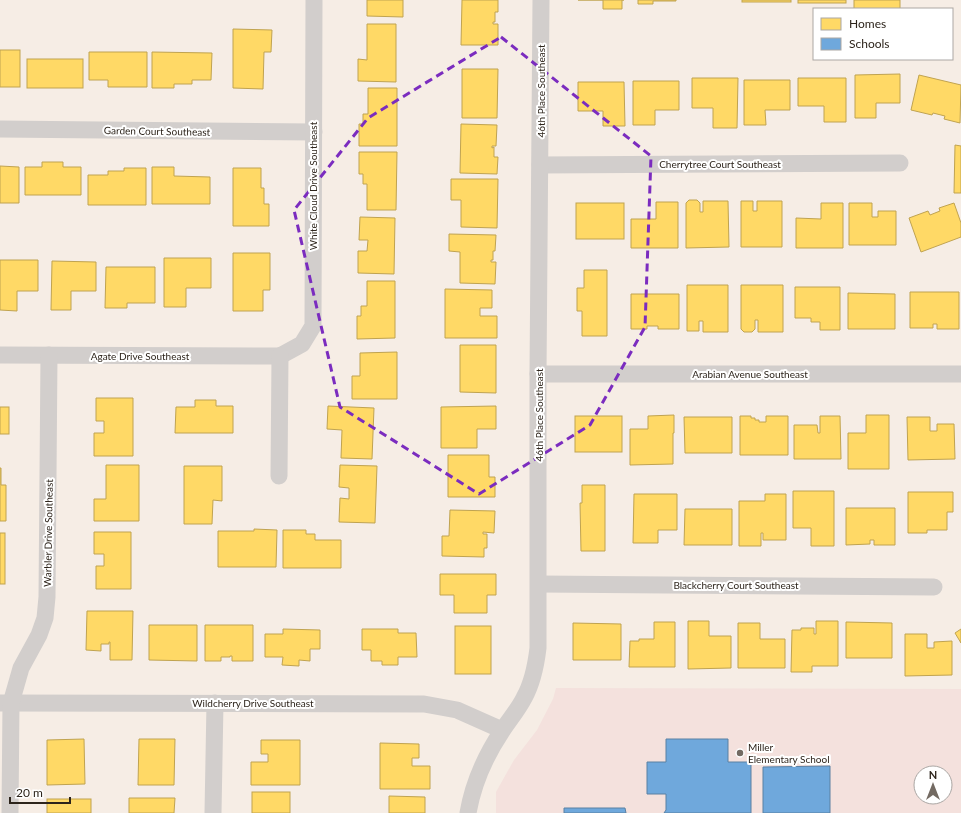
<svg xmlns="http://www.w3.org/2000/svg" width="961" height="813" viewBox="0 0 961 813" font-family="Lato,sans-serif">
  <rect width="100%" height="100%" fill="#f6ede5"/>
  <path fill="#f4e1dd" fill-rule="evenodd" d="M556,688L961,689V813H496V792L514,760L537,730L553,699ZM921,773H945V797H921Z"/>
  <g fill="#ffd966" stroke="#c0a350">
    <path d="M367,0H403V17L367,16Z"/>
    <path d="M462,0H498V12H495V22H493V24H498V45H461Z"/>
    <path d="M578,0H624H622V9H603V0Z"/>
    <path d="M638,0H676V1H653V4H638Z"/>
    <rect x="742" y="0" width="49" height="2"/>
    <rect x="798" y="0" width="48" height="3"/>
    <rect x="854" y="0" width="46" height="9"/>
    <path d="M367,24H396V82L358,81V59L367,60Z"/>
    <path d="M233,29L272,30L271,52H264L263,89L233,88Z"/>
    <rect x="0" y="50" width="20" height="37"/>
    <path d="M89,52H147V87H108V80H89Z"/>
    <path d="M152,52L212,53L211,80H192V84H174V88H152Z"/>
    <rect x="27" y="59" width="56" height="29"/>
    <path d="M462,69H498L497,118H462Z"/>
    <path d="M900,74V103H876V118H855V75Z"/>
    <path d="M919,75L961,85L960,123L944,119L945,116L933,113L932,115L911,110Z"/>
    <path d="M692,78H738L737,128H713V108H692Z"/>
    <path d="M798,78H846V122H824V106H798Z"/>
    <path d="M744,80H790V110H765L766,125H744Z"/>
    <path d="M633,81H679V110H655V125H633Z"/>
    <path d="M578,82H624L625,126H603V111H578Z"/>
    <path d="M368,88H397V146H359V124H363V114H368Z"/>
    <path d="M461,124L497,125L496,146H492V148L494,147V157H498L497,174L460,173Z"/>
    <path d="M955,145L961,146V193H954Z"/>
    <path d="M359,152H397L396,210H367V184H363V174H359Z"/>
    <path d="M42,162H63V167H81V195H25V167H42Z"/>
    <path d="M0,166L19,167V203H0Z"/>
    <path d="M152,167H174V176L210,177V204H152Z"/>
    <path d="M124,168H146V205H88V175H108V171H124Z"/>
    <path d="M233,168H261V188H264V204H269V226H233Z"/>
    <path d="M451,179H498L497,228L461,227V200H451Z"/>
    <path d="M689,200H697L700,203V212H703V201H728L729,247L686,248V203Z"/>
    <path d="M741,201H753V211H757V201H782V247H741Z"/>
    <path d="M656,202H678V248H631V219H656Z"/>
    <rect x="576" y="203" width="48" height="36"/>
    <path d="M821,203H843V248H796V218L821,219Z"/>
    <path d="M849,203H872V217H878V211H896V245H849Z"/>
    <path d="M954,203L961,223V237L921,252L909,218L928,211L930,215L940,211L939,208Z"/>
    <path d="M360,217L395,218L394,274L358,273V251H367L368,240H359Z"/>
    <path d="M449,234L496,235L495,251H493V260H491V262H496L495,284L460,283V252L449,251Z"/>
    <path d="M233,253H270V290H263V311H233Z"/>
    <path d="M164,258H211V288H186V307H164Z"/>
    <path d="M0,260H38V291H17V311L0,310Z"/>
    <path d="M52,261L96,262V291H71V310H51Z"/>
    <path d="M106,267H155V303H127V308H105Z"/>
    <path d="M584,270H607V336H582V311H577V288H584Z"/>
    <path d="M367,281H395V338L357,339V316H361V306H367Z"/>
    <path d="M687,285H728V332H703V321H699V331H687Z"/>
    <path d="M741,285H783V332H758V320H755V329L752,332H744L741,329Z"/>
    <path d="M795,287H840V330H820V322H811V318H795Z"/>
    <path d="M445,289L492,290V308H480V316H497V338H445Z"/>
    <path d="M910,292H959V329H937V324H933V328H910Z"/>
    <path d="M848,293L895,294V329H848Z"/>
    <path d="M631,294H679V329H658V326H647V329H631Z"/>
    <path d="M460,345H496V393L460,392Z"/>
    <path d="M397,352V399H352V376H360V353Z"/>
    <path d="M96,398H133V456H94V433H104V421H96Z"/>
    <path d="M195,400H216V406H233V433H175L176,407H195Z"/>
    <path d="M328,406L374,408L372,459L341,458L342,430L327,429Z"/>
    <path d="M496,406V429H477V448H441V407Z"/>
    <rect x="0" y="407" width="9" height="27"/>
    <path d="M674,415V433H673V464L630,465V429H648V416Z"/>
    <path d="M866,415H889V469H848V433H866Z"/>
    <rect x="575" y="416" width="47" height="36"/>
    <path d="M740,416H751V418H755V420H759V422H766V416H788V455H740Z"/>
    <path d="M820,416H840L841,459H794V425H817L818,433H820Z"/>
    <path d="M684,417H732V453H685Z"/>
    <path d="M907,417H930V431H937V424H954L955,459L908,460Z"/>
    <path d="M448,455H489V477H495V497H448Z"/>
    <path d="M106,465H139V521H94V499H106Z"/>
    <path d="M340,465L377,466L375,523L339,522L340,498L349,499V488L339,487Z"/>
    <path d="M184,466H222V501L213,500L212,524H184Z"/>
    <path d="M0,468H1V485H6V521H0Z"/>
    <path d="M582,485H605V551H581L580,503H582Z"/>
    <path d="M793,491H834V546H811V528H793Z"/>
    <path d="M908,492H953V512H947V530H927V533H908Z"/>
    <path d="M634,494H677V530H658V543H633Z"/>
    <path d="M765,494H786V540H763V533H761V546H739V501H765Z"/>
    <path d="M846,508H895V545H874V540H870V544L846,545Z"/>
    <path d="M685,509H732V545H684Z"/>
    <path d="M450,510L495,511L494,533L483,532V534H487V548H484V557L442,556V536H449Z"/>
    <path d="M254,529L277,530L276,567H218V531H254Z"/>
    <path d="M283,530H306V534H315V540H341V568H283Z"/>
    <path d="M94,532H131V589H96V566H104V554H94Z"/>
    <rect x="0" y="533" width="5" height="51"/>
    <path d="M440,574H496V595H487V613H454V595H440Z"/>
    <path d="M87,611H133L132,660H110V642H109V644H101V651L86,650Z"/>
    <path d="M688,621H709V636H731V668L688,669Z"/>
    <path d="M816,621H838V666H812V672H791L792,630H801V628H814V634H816Z"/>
    <path d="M654,622H675V667H629L630,641H639V639H654Z"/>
    <path d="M846,622L892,623V658H846Z"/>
    <path d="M573,623L621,624V660H573Z"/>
    <path d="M738,623H760V639H785V668H738Z"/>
    <path d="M149,625H197V661L149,660Z"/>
    <path d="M205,625H253V661H232V656H230V657H221V661H205Z"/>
    <rect x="455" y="626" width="36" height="48"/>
    <path d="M283,629L320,630V649H310V661L299,660V666L282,665L283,657H265V634H283Z"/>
    <path d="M362,629H398V633H416L417,657H398V665H382V661H371V650H362Z"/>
    <path d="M961,629V643L955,633Z"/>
    <path d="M905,634H927V648H934V642L952,641V675L905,676Z"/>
    <path d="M84,739L85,784L47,785V740Z"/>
    <path d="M139,739H175L174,785H138Z"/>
    <path d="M261,740H300V785H251V762H268V754H261Z"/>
    <path d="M380,743L419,744V758H412V766H430V789H380Z"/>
    <rect x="252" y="792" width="38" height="21"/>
    <path d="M389,796L425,797V813H389Z"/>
    <path d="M129,798H175L174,813H129Z"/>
    <rect x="47" y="799" width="44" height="14"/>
  </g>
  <g fill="#6fa8dc" stroke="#5b80a2">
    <path d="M666,739H728V762H751V813H664L666,810V794H647V762H666Z"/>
    <path d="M830,766V813H763V767Z"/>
    <path d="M564,808H625L626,813H564Z"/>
  </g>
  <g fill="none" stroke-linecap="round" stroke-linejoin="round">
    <g stroke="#d2cecc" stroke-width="17">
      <path d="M0,129L314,132"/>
      <path d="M540,165L900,163"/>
      <path d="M0,355L280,356"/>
      <path d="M280,356L302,344L313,326L314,0"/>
      <path d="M538,374H961"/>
      <path d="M279,476L280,356"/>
      <path d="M539,584L934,587"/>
      <path d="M0,703L424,704L457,710L502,730"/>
      <path d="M10,813L11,703L21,668L39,635L45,618L47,597L49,355"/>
      <path d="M213,813L215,703"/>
      <path d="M468,813C473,784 486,755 502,731C509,720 518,710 524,698C533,682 536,665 538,648V374L541,0"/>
    </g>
  </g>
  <path fill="none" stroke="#7b2cbf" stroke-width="3" stroke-dasharray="8 5" stroke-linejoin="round" d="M501,37L651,156L645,327L590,425L479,494L340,407L294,210L368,118Z"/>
  <circle fill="#736a62" stroke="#fff" stroke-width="1.5" cx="740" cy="753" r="4"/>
  <g text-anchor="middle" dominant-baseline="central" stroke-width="4" stroke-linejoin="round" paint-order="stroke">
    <g font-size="10" fill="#2d241b" stroke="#fff">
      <text transform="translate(541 91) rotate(-90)">46th Place Southeast</text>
      <text transform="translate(157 131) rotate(1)">Garden Court Southeast</text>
      <text x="720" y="164">Cherrytree Court Southeast</text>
      <text transform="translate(313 186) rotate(-90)">White Cloud Drive Southeast</text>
      <text x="140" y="356">Agate Drive Southeast</text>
      <text x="750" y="374">Arabian Avenue Southeast</text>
      <text transform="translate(539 415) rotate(-90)">46th Place Southeast</text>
      <text transform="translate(48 533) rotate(-89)">Warbler Drive Southeast</text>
      <text x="736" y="585">Blackcherry Court Southeast</text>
      <text x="253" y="703">Wildcherry Drive Southeast</text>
    </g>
    <g font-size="10" fill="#2d241b" stroke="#fff" text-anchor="start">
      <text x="748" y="747">Miller<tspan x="748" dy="12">Elementary School</tspan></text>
    </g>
  </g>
  <rect x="813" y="8" width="140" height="52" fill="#ffffff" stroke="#aba7a4"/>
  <rect x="821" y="18" width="20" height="12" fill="#ffd966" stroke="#aba7a4"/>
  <text x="849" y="28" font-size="12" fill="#2d241b">Homes</text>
  <rect x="821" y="38" width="20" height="12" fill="#6fa8dc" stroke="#aba7a4"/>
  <text x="849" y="48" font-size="12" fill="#2d241b">Schools</text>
  <g transform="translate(933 785)"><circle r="19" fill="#ffffff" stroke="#aba7a4"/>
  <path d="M0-3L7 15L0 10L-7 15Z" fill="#736a62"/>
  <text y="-6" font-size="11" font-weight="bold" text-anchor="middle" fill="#2d241b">N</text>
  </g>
  <path d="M10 797v6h60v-6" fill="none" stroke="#2d241b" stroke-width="2"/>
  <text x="16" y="797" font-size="12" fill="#2d241b" stroke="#ffffff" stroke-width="3" paint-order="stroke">20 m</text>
</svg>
